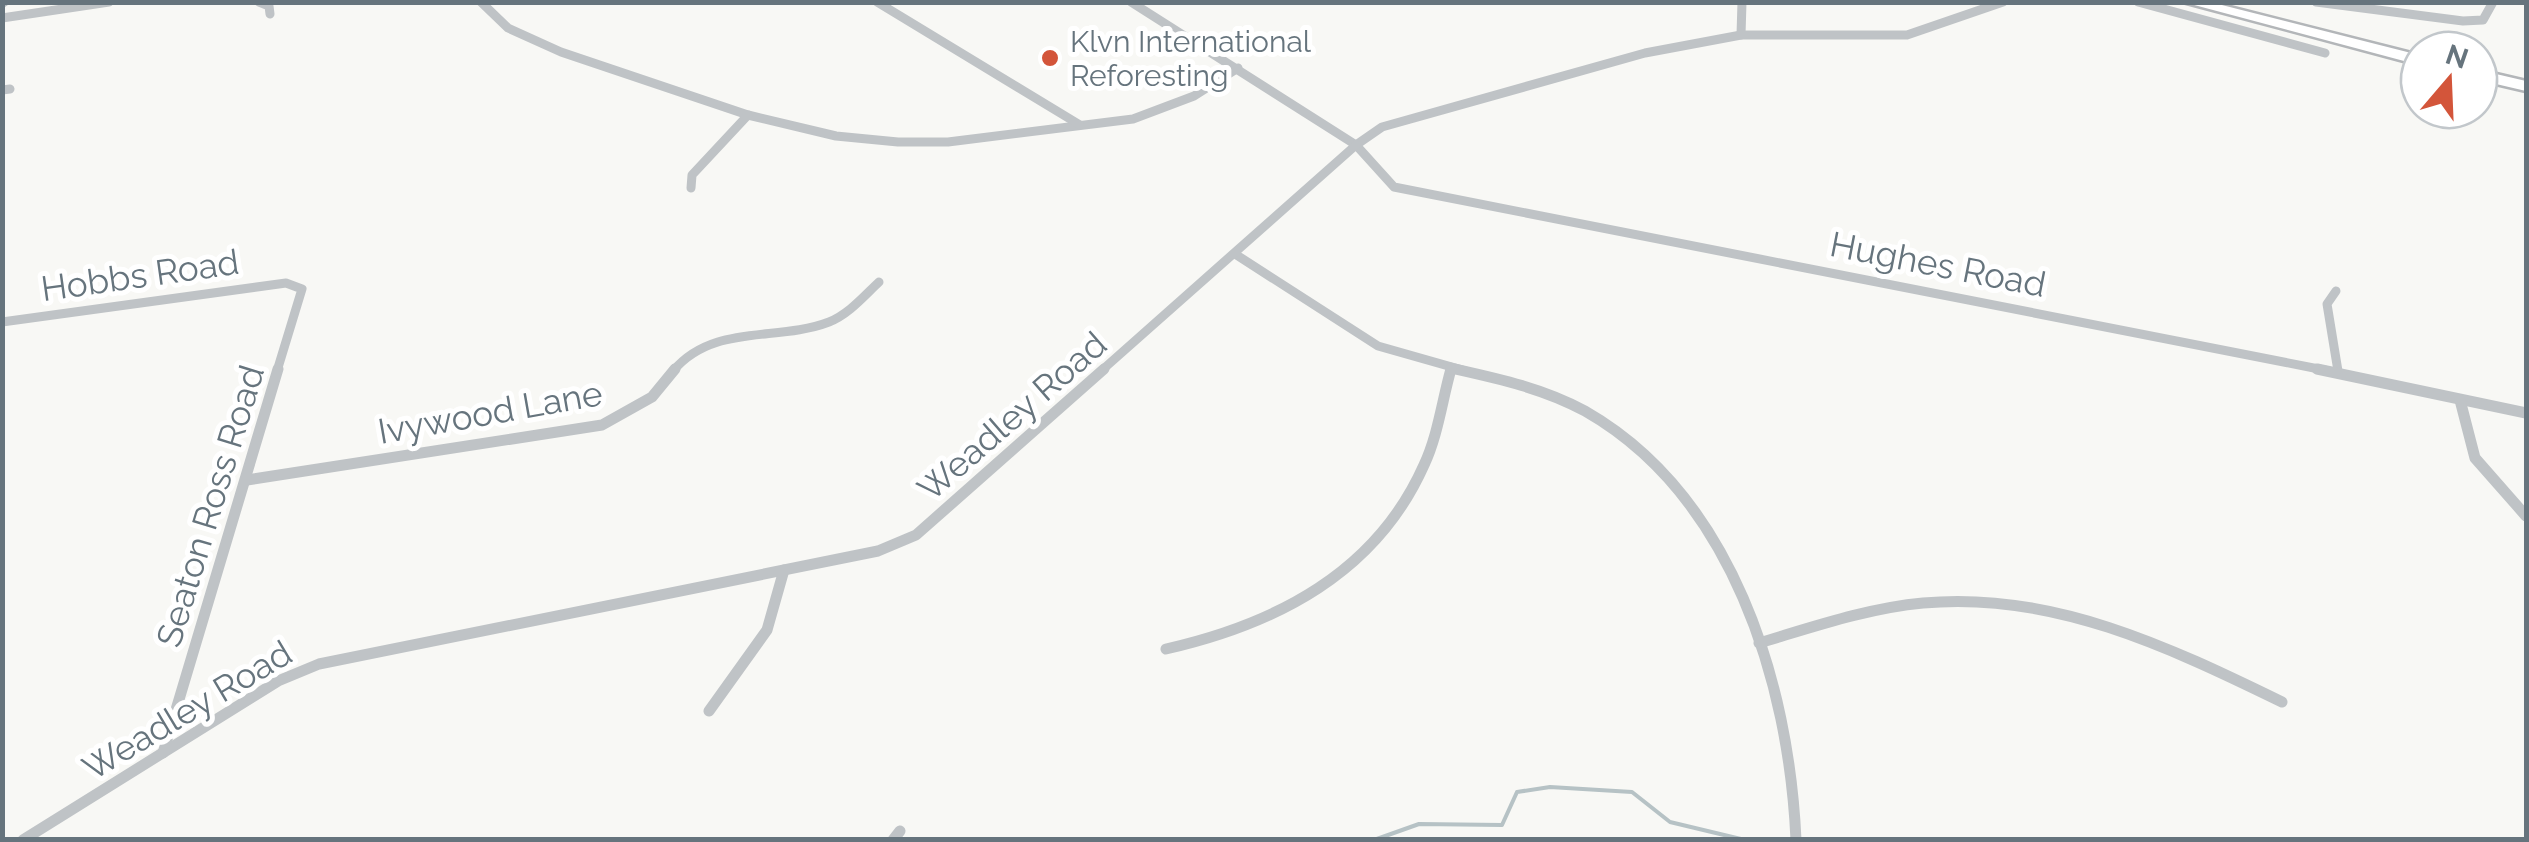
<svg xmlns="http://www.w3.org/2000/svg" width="2529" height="842" viewBox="0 0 2529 842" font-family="Raleway,sans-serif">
  <rect width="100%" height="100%" fill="#f8f8f5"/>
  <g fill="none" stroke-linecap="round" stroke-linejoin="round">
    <path stroke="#b6c2c5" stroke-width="4" d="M1374,840L1419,824L1502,825L1517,792L1550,787L1632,792L1670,822L1745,840"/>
    <g stroke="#b2b7bb" stroke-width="5">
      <path id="secondary" d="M2,2H8L2,6Z"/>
    </g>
    <g stroke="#b3b6b9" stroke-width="5">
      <g id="highway">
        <path d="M2183,2H2210L2419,55V65Z"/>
        <path d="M2479,70L2526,81V91L2479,80Z"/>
      </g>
    </g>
    <g stroke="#bfc3c6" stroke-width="9">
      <path d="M259,2L269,6L270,14"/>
      <path d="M481,2L508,28L561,52L748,115L836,136L898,142H948L1133,119L1194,96L1238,68"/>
      <path d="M877,2L1080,125"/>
      <path d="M1131,2L1356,145L1394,187L2329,371"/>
      <path d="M2138,2L2325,53"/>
      <path d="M2316,2L2463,21L2483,20L2493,2"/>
      <path d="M2,18L109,2"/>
      <path d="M1741,35L1742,2"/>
      <path d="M2,90L10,89"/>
      <path d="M691,188L692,175L748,115"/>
      <path d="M1235,254L1378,346L1466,371"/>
      <path d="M2336,291L2327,304L2338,371"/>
      <path d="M2,322L286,283L302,289L277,371"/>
      <path d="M673,371C713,323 777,342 829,322C849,314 864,296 879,282"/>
      <path d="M1101,371L1356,145L1382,127L1645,53L1741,35H1907L2003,2"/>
      <path d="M1450,371L1451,367"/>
    </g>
    <g stroke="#bfc3c6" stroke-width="11">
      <path d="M1455,369C1500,379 1545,389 1585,411C1732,495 1789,682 1796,840"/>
      <path d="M2317,369L2526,413"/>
      <path d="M2460,400L2475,458L2526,516"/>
      <path d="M247,480L602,425L652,397L675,369"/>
      <path d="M1759,643C1813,627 1868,608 1923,603C2052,591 2169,647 2282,702"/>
      <path d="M1166,649C1276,624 1376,573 1424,465C1438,435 1442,401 1451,369"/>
      <path d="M709,711L767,630L784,570"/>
      <path d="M163,753L278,369"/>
      <path d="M23,840L278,681L319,664L878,551L916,535L1104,369"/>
      <path d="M893,840L900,831"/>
    </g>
    <use href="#secondary" fill="#fff" fill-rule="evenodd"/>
    <use href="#highway" fill="#fff" fill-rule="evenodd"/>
  </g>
  <circle fill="#d3553a" stroke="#fff" stroke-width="4" cx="1050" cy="58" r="10"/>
  <g text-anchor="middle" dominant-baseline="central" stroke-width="10" stroke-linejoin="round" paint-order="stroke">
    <g font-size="30" fill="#66747d" stroke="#fff" text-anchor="start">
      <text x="1070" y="41">Klvn International<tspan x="1070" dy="34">Reforesting</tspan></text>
    </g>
    <g font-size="35" fill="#66747d" stroke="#fff">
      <text transform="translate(1938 264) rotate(11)">Hughes Road</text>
      <text transform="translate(140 275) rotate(-8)">Hobbs Road</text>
      <text transform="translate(490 412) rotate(-10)">Ivywood Lane</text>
      <text transform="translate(1012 416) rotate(-41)">Weadley Road</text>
      <text transform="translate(210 506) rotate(-73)">Seaton Ross Road</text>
      <text transform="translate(187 710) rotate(-31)">Weadley Road</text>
    </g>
  </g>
  <rect width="2529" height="842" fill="none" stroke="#66747d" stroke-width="10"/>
  <g transform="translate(2449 80) rotate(19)"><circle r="48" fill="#ffffff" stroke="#c2c7cb" stroke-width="2.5"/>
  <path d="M0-8L18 38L0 25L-18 38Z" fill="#d3553a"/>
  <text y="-15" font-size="28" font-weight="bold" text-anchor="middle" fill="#66747d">N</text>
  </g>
</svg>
